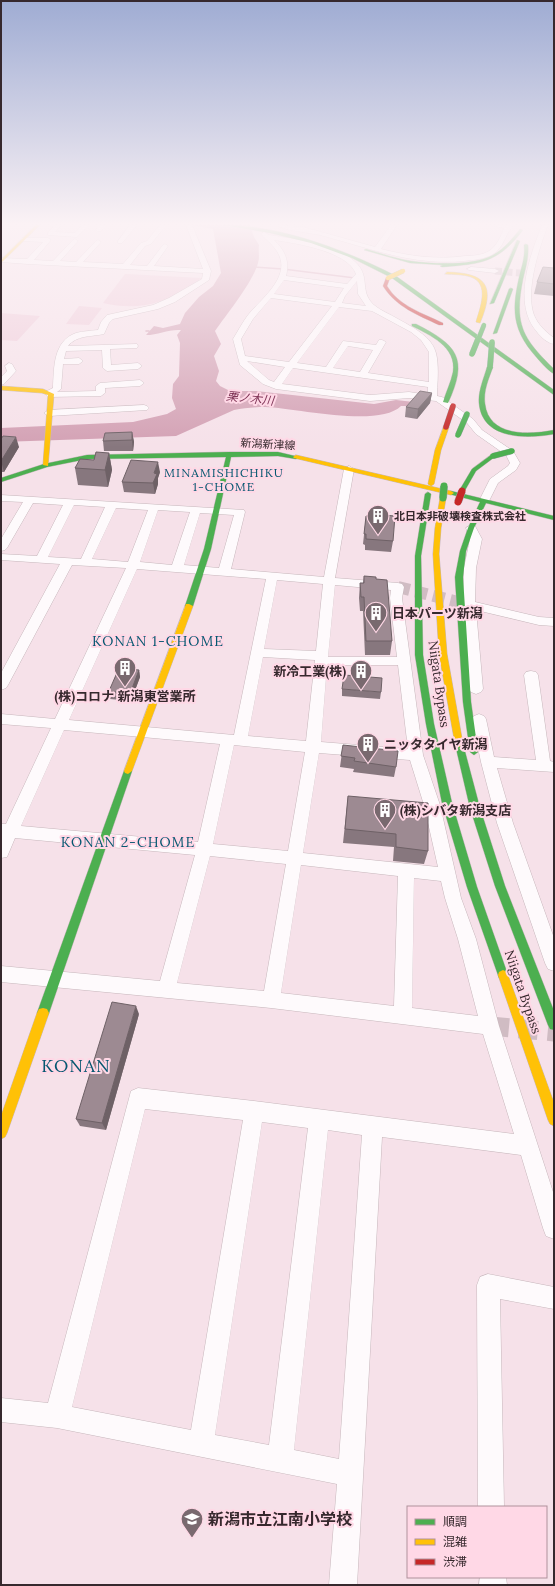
<svg xmlns="http://www.w3.org/2000/svg" width="555" height="1586" viewBox="0 0 555 1586" font-family="Lora,'Noto Sans JP',serif">
  <rect width="100%" height="100%" fill="#f6e1e9"/>
  <g fill="#efcbd9">
    <path d="M125,274H127L201,278C197,283 191,285 186,289C158,306 134,310 103,303Z"/>
    <path d="M79,306L102,308L89,325L66,324Z"/>
    <path d="M1,313L40,316L17,341L1,340Z"/>
  </g>
  <path fill="#d3a1b4" d="M192,225H250L254,237L259,245C258,251 260,257 258,263C253,282 227,314 215,331L221,344L214,356L219,371L216,381L220,386L228,390L241,391H256L374,404L396,400L414,402L410,406H401C379,428 296,408 265,407C255,407 244,408 234,410L176,436L1,442V428L133,422L167,414L176,409L172,398L173,384L179,376L180,343L177,335L181,330C169,329 158,335 146,335L154,326L163,328L180,324L185,313L199,297L213,286L221,273L213,229Z"/>
  <g fill="none" stroke-linecap="round" stroke-linejoin="round">
    <g stroke="#d3a1b4" stroke-width="1.5">
      <path d="M253,267L283,269L355,278"/>
      <path d="M146,331H149"/>
    </g>
    <path stroke="#d0bcc3" stroke-width="7" stroke-dasharray="7 3.5" stroke-linecap="butt" d="M495,271L532,274"/>
    <path stroke="#d0bcc3" stroke-width="12" stroke-dasharray="12 6" stroke-linecap="butt" d="M398,587L466,604"/>
    <path stroke="#d0bcc3" stroke-width="19" stroke-dasharray="19 10" stroke-linecap="butt" d="M490,1026L554,1032"/>
    <g stroke="#c7b7bc" stroke-width="1">
      <g id="street">
        <path d="M55,225H62L55,232L75,233L82,225H89L77,237L48,235V233Z"/>
        <path d="M99,225H106L101,231H97L96,230Z"/>
        <path d="M130,225H137L122,243H118V241Z"/>
        <path d="M160,225H166L151,244L145,246L130,265L147,266L163,245L165,244L168,246L154,266L203,269L186,225H192L211,271L209,280L175,302L158,309L113,319L109,323L104,334C90,337 77,335 68,346L137,344L138,346L137,348H134L110,349L111,365L138,363L142,366L138,369L107,371L103,368L102,350L66,351L64,359L79,358L83,361L79,364H63L61,389L57,392L96,391V386L100,383L140,380L144,383L140,386L105,388V393L101,396L48,397L45,392L53,388C54,368 53,341 76,333C83,331 90,331 98,330L101,322L107,315L153,305L169,298L202,279L203,273L28,264L1,262V258L27,259L43,242L24,241L21,239L22,238H48L51,240L34,260L53,261L73,240L75,239L78,241L60,261L76,262L96,241L98,240L101,242L83,262L123,264L141,243L147,241Z"/>
        <path d="M276,225L303,227L375,247L391,225H397L381,249C409,256 436,260 465,256C473,256 483,255 489,251C497,246 501,236 504,228L490,225H512V227C505,235 503,249 493,254C485,259 473,260 464,261C412,266 370,248 320,235C310,233 283,230 276,225Z"/>
        <path d="M542,225H548C539,248 525,291 534,315C538,325 546,332 554,338V344C547,343 541,337 537,332C512,303 530,256 542,225Z"/>
        <path d="M264,232L269,235C294,239 347,245 361,269C368,282 361,293 374,305C381,311 390,314 398,319C441,342 439,349 437,396L442,397L473,419L482,430L513,451L520,463L516,470L498,483L488,503H480L479,501L490,479L508,466L510,463L506,455L476,434L467,423L436,401L409,398L370,401L276,389L263,384L240,365L233,339C238,331 242,323 248,315C260,300 290,278 279,255C275,246 267,241 261,234ZM274,240C295,243 348,251 356,274L347,284L286,276C290,262 285,250 274,240ZM284,280L344,288L335,302L274,294ZM357,281L358,294L366,306L342,303L345,296ZM271,298L332,306L289,362L245,356L241,339L253,319ZM339,307L372,311L411,332L421,340L429,352V382L368,373L386,342L382,340H379L376,345L343,341L326,367L297,363ZM348,346L373,350L360,372L333,368ZM247,361L285,367L274,382L269,380ZM293,368L428,387V395L409,392L370,395L282,384Z"/>
        <path d="M471,267L495,269L499,271L495,273L469,270L467,269Z"/>
        <path d="M9,363L12,364L16,371L4,384L1,385V377L7,371L5,366Z"/>
        <path d="M144,405L147,406L149,408L147,410L49,416L44,413L49,410Z"/>
        <path d="M349,466L354,469L335,578L398,583L402,584L404,587L402,598L423,755L440,805L461,898L476,939L499,1026L554,1195V1239L546,1236L543,1228L521,1155L382,1137L357,1585H329L337,1484L57,1428L1,1422V1398L48,1403L131,1091L138,1088L254,1101L514,1134L483,1034L271,1008L1,982V966L160,981L195,855L15,838L7,857L1,858V824H6L51,728L1,724V714L55,719L126,568L72,565L8,685L6,688L1,690V673L60,564L1,560V554L37,556L63,505L33,503L7,548L5,550L1,551V539L23,502L1,501V495L244,510L245,512L231,569L324,577L344,469ZM74,505L105,507L81,559L48,557ZM116,508L148,510L128,562L92,559ZM158,510L190,512L172,565L140,562ZM200,513L234,515L219,568L184,565ZM137,569L266,579L234,735L69,720ZM277,580L323,584L316,651L264,649ZM335,585L391,590L390,598L397,657H328ZM263,657L315,660L306,741L248,736ZM327,665H398L408,749L321,742ZM64,730L220,744L198,842L21,826ZM234,745L305,752L288,851L213,844ZM319,753L410,760L424,805L438,867L303,853ZM210,856L286,864L264,991L177,983ZM301,865L398,876L394,1006L281,993ZM414,878L441,881L445,898L458,939L478,1016L412,1008ZM145,1109L243,1120L191,1430L72,1407ZM262,1122L308,1128L269,1445L215,1435ZM328,1130L362,1135L339,1459L294,1450Z"/>
        <path d="M471,525L475,526L482,539L476,568L475,602L539,617L554,618V626L539,625L476,610L483,689L481,692L476,694L471,692L469,689L463,607L460,604L463,601L464,568L470,539L466,528Z"/>
        <path d="M531,671L536,672L538,675L550,761L554,762V772L497,768L513,823L554,938V971L548,969L545,963L497,823L481,762L472,719L474,716L479,714L484,716L486,719L494,757L536,760L524,675L526,672Z"/>
        <path d="M488,1274L554,1287V1309L500,1299L504,1507H478L477,1285L480,1277Z"/>
        <path d="M480,1577H506L507,1585H479Z"/>
      </g>
    </g>
    <g stroke="#c7b7bc" stroke-width="1">
      <g id="fast">
        <path d="M223,225C280,225 346,250 396,276L554,390V395L392,278L352,258L311,243L270,233Z"/>
        <path d="M520,229L523,230C498,263 481,264 442,267L440,266L443,265L410,263L364,250L366,249C381,253 396,259 411,261C434,264 473,266 493,255C504,249 512,239 520,229Z"/>
        <path d="M517,240L520,241L494,303L490,304Z"/>
        <path d="M526,244L528,245C529,256 526,267 523,279C514,324 522,338 554,369V374C546,369 538,359 532,352C510,325 513,304 520,273C523,263 525,255 524,245Z"/>
        <path d="M511,288L513,289L497,333L493,334L509,289Z"/>
        <path d="M412,324H416C457,345 469,358 448,403L443,402C446,392 451,382 453,372C457,347 430,335 412,326Z"/>
        <path d="M490,365L493,367C489,378 483,391 485,404C489,437 529,435 554,430V434C527,439 482,440 479,403C478,391 484,378 487,367Z"/>
        <path d="M229,452H278L299,457L296,459L278,456L231,457L211,549L193,606L189,608L185,606L204,549L226,457L87,459L47,467L1,482V478L44,464L87,455Z"/>
        <path d="M491,455L496,456L476,471L464,492H460L459,491L472,469Z"/>
        <path d="M451,491L554,516V520L486,503L474,528L466,551L463,577L471,702L478,752L474,755L470,752L463,702L455,577L460,551L468,528L480,502L449,494L448,493Z"/>
        <path d="M428,492L431,494L421,556L423,655L434,724L452,803L477,887L508,975L507,978L503,980L499,978L498,975L467,887L442,803L426,724L415,655V556L425,494Z"/>
        <path d="M459,741L463,744L480,808L505,886L554,1011V1030L550,1029L548,1025L495,886L470,808L455,744Z"/>
        <path d="M128,768L132,771L49,1013L47,1017L43,1018L39,1017L37,1013L124,771Z"/>
      </g>
    </g>
    <g stroke="#c7b7bc" stroke-width="1">
      <g id="slow">
        <path d="M36,225H40L1,263V260Z"/>
        <path d="M447,272C486,273 496,285 480,323L476,322C480,308 490,284 471,277C463,274 454,275 445,274Z"/>
        <path d="M1,386L43,389L54,394L48,466L43,465L48,395L42,393L1,390Z"/>
        <path d="M444,426L449,427L441,450L434,484L431,486L428,484L435,450Z"/>
        <path d="M296,455L451,491L454,493L451,495L294,458L293,457Z"/>
        <path d="M443,496L446,498L441,528L439,554L447,654L463,744L459,747L455,744L439,654L433,554L435,528L440,498Z"/>
        <path d="M186,604H189L193,606L132,771L128,774L125,773L124,771Z"/>
        <path d="M503,970L507,972L508,975L554,1103V1126L550,1124L548,1120L498,975L499,972Z"/>
        <path d="M43,1008L47,1009L49,1013L7,1133L5,1137L1,1139V1116L37,1013L39,1009Z"/>
      </g>
    </g>
    <g stroke="#c7b7bc" stroke-width="1">
      <path id="jam" d="M388,277L390,278L387,286C399,306 422,313 443,323V325H439C418,315 396,307 383,286L386,278Z"/>
    </g>
    <use href="#street" fill="#fefafc" fill-rule="evenodd"/>
    <use href="#fast" fill="#4caf50" fill-rule="evenodd"/>
    <use href="#slow" fill="#ffc107" fill-rule="evenodd"/>
    <use href="#jam" fill="#c62828" fill-rule="evenodd"/>
    <g stroke="#a3a8b2" stroke-width="5" stroke-linecap="butt">
      <path id="fast-bridge-far2" d="M478,340L484,325"/>
    </g>
    <g stroke="#a3a8b2" stroke-width="6" stroke-linecap="butt">
      <g id="fast-bridge-far1">
        <path d="M472,354L478,339"/>
        <path d="M490,367L492,342"/>
        <path d="M458,435L467,414"/>
        <path d="M493,456L512,451"/>
      </g>
    </g>
    <g stroke="#a3a8b2" stroke-width="8" stroke-linecap="butt">
      <path id="fast-bridge" d="M443,498L444,486"/>
    </g>
    <g stroke="#a3a8b2" stroke-width="5" stroke-linecap="butt">
      <path id="slow-bridge" d="M388,278L403,271"/>
    </g>
    <g stroke="#a3a8b2" stroke-width="6" stroke-linecap="butt">
      <path id="jam-bridge-far1" d="M446,427L453,406"/>
    </g>
    <g stroke="#a3a8b2" stroke-width="8" stroke-linecap="butt">
      <path id="jam-bridge" d="M458,502L462,491"/>
    </g>
    <use href="#fast-bridge-far2" stroke="#4caf50" stroke-width="4.5"/>
    <use href="#fast-bridge-far1" stroke="#4caf50" stroke-width="5.5"/>
    <use href="#fast-bridge" stroke="#4caf50" stroke-width="7"/>
    <use href="#slow-bridge" stroke="#ffc107" stroke-width="4.5"/>
    <use href="#jam-bridge-far1" stroke="#c62828" stroke-width="5.5"/>
    <use href="#jam-bridge" stroke="#c62828" stroke-width="7"/>
  </g>
  <g fill="#87777e">
    <path d="M554,268V296L534,294L537,282Z"/>
    <path d="M432,393L430,403L417,419L405,417L406,407Z"/>
    <path d="M132,432L134,442L133,451H104L103,441Z"/>
    <path d="M1,439L19,447L4,472H1Z"/>
    <path d="M109,453L112,470L108,487L78,485L75,468Z"/>
    <path d="M160,472L158,478V484L155,494L124,492L122,482Z"/>
    <path d="M366,516L393,541L391,552L365,550V545L363,544Z"/>
    <path d="M364,576L376,579L392,641L390,655H365L363,611H360L359,598L360,583H363Z"/>
    <path d="M139,670L140,677L131,701L110,699L109,691Z"/>
    <path d="M342,689L381,692L380,699L342,696Z"/>
    <path d="M343,745L396,767L394,777L353,772L354,769L340,767Z"/>
    <path d="M348,796L428,851L424,864L393,861L394,847L343,843Z"/>
    <path d="M139,1014L106,1130L80,1126L76,1119Z"/>
  </g>
  <g fill="#6e6166">
    <path d="M432,393L430,403L417,419L418,409Z"/>
    <path d="M132,432L134,442L133,451L132,440Z"/>
    <path d="M16,437L19,447L4,472L1,461Z"/>
    <path d="M109,453L112,470L108,487L105,470Z"/>
    <path d="M158,462L160,472L158,478V484L155,494L153,483L154,473Z"/>
    <path d="M139,670L140,677L131,701L130,694Z"/>
    <path d="M136,1006L139,1014L106,1130L102,1123Z"/>
  </g>
  <g fill="#9d8a92" stroke="#6e6166">
    <path d="M543,267L554,268V284L537,282Z"/>
    <path d="M420,391L432,393L418,409L406,407Z"/>
    <path d="M132,432V440L103,441L105,433Z"/>
    <path d="M3,436L16,437L1,461V439Z"/>
    <path d="M96,452L109,453L105,470L75,468L80,459L94,460Z"/>
    <path d="M131,460L158,462L154,473L157,474L153,483L122,482Z"/>
    <path d="M372,514L395,516L393,541L366,539V534H364L366,516H372Z"/>
    <path d="M364,576L376,577V579L387,580L392,641H366L364,597H361L360,583H364Z"/>
    <path d="M119,668L139,670L130,694L109,691Z"/>
    <path d="M344,675L382,678L381,692L342,689Z"/>
    <path d="M343,745L398,751L396,767L354,761L355,758L341,756Z"/>
    <path d="M348,796L428,803V851L396,847V834L345,829Z"/>
    <path d="M112,1002L136,1006L102,1123L76,1119Z"/>
  </g>
  <linearGradient id="sky" x2="0" y2="1"><stop stop-color="#9facd3"/><stop offset="0.5" stop-color="#fbf2f5"/><stop offset="1" stop-color="#fbf2f5" stop-opacity="0"/></linearGradient>
  <rect width="555" height="447" fill="url(#sky)"/>
  <defs>
    <g id="building-pin" transform="scale(1.15)"><path d="M0 17L-7.5 6A9.5 9.5 0 1 1 7.5 6Z" fill="#79696f" stroke="#ffd8e6"/><path d="M-4-6H4V6H1V3H-1V6H-4ZM-2.5-4.3h1.7v1.8h-1.7ZM.8-4.3h1.7v1.8H.8ZM-2.5-1h1.7V.8h-1.7ZM.8-1h1.7V.8H.8Z" fill="#fff"/></g>
    <g id="school-pin" transform="scale(1.15)"><path d="M0 17L-7.5 6A9.5 9.5 0 1 1 7.5 6Z" fill="#79696f" stroke="#ffd8e6"/><path d="M0-5L7-2L0 1L-7-2ZM-4 1L0 2.5L4 1V4Q0 6-4 4Z" fill="#fff"/></g>
  </defs>
  <g fill-rule="evenodd">
    <use href="#building-pin" x="378" y="516"/>
    <use href="#building-pin" x="376" y="613"/>
    <use href="#building-pin" x="125" y="668"/>
    <use href="#building-pin" x="361" y="671"/>
    <use href="#building-pin" x="368" y="744"/>
    <use href="#building-pin" x="385" y="810"/>
    <use href="#school-pin" x="192" y="1519"/>
  </g>
  <g text-anchor="middle" dominant-baseline="central" stroke-width="4" stroke-linejoin="round" paint-order="stroke">
    <g font-size="11" fill="#36282d" stroke="#ffd8e6">
      <text transform="translate(268 444) rotate(3)">新潟新津線</text>
    </g>
    <g font-size="11" font-weight="bold" fill="#36282d" stroke="#ffd8e6" text-anchor="start">
      <text x="394" y="516">北日本非破壊検査株式会社</text>
    </g>
    <g font-size="12" font-style="italic" fill="#7f3456" stroke="#ffd8e6">
      <text transform="translate(250 398) rotate(6)">栗ノ木川</text>
    </g>
    <g font-size="12" letter-spacing="1" fill="#045770" stroke="#ffd8e6">
      <text x="224" y="472">MINAMISHICHIKU<tspan x="224" dy="14">1-CHOME</tspan></text>
    </g>
    <g font-size="13" font-weight="bold" fill="#36282d" stroke="#ffd8e6" text-anchor="start">
      <text x="392" y="613">日本パーツ新潟</text>
      <text x="346" y="671" text-anchor="end">新冷工業(株)</text>
      <text x="125" y="696" text-anchor="middle">(株)コロナ 新潟東営業所</text>
      <text x="384" y="744">ニッタタイヤ新潟</text>
      <text x="400" y="810">(株)シバタ新潟支店</text>
    </g>
    <g font-size="13" fill="#36282d" stroke="#ffd8e6">
      <text transform="translate(439 684) rotate(82)">Niigata Bypass</text>
      <text transform="translate(523 992) rotate(71)">Niigata Bypass</text>
    </g>
    <g font-size="14" letter-spacing="1" fill="#045770" stroke="#ffd8e6">
      <text x="158" y="641">KONAN 1-CHOME</text>
      <text x="128" y="842">KONAN 2-CHOME</text>
    </g>
    <g font-size="16" font-weight="bold" fill="#36282d" stroke="#ffd8e6" text-anchor="start">
      <text x="208" y="1519">新潟市立江南小学校</text>
    </g>
    <g font-size="18" letter-spacing="1" fill="#045770" stroke="#ffd8e6">
      <text x="76" y="1065">KONAN</text>
    </g>
  </g>
  <rect width="555" height="1586" fill="none" stroke="#36282d" stroke-width="4"/>
  <rect x="407" y="1506" width="140" height="72" fill="#ffd8e6" stroke="#af929c"/>
  <rect x="415" y="1519" width="20" height="6" fill="#4caf50" stroke="#af929c"/>
  <text x="443" y="1526" font-size="12" fill="#36282d">順調</text>
  <rect x="415" y="1539" width="20" height="6" fill="#ffc107" stroke="#af929c"/>
  <text x="443" y="1546" font-size="12" fill="#36282d">混雑</text>
  <rect x="415" y="1559" width="20" height="6" fill="#c62828" stroke="#af929c"/>
  <text x="443" y="1566" font-size="12" fill="#36282d">渋滞</text>
</svg>
